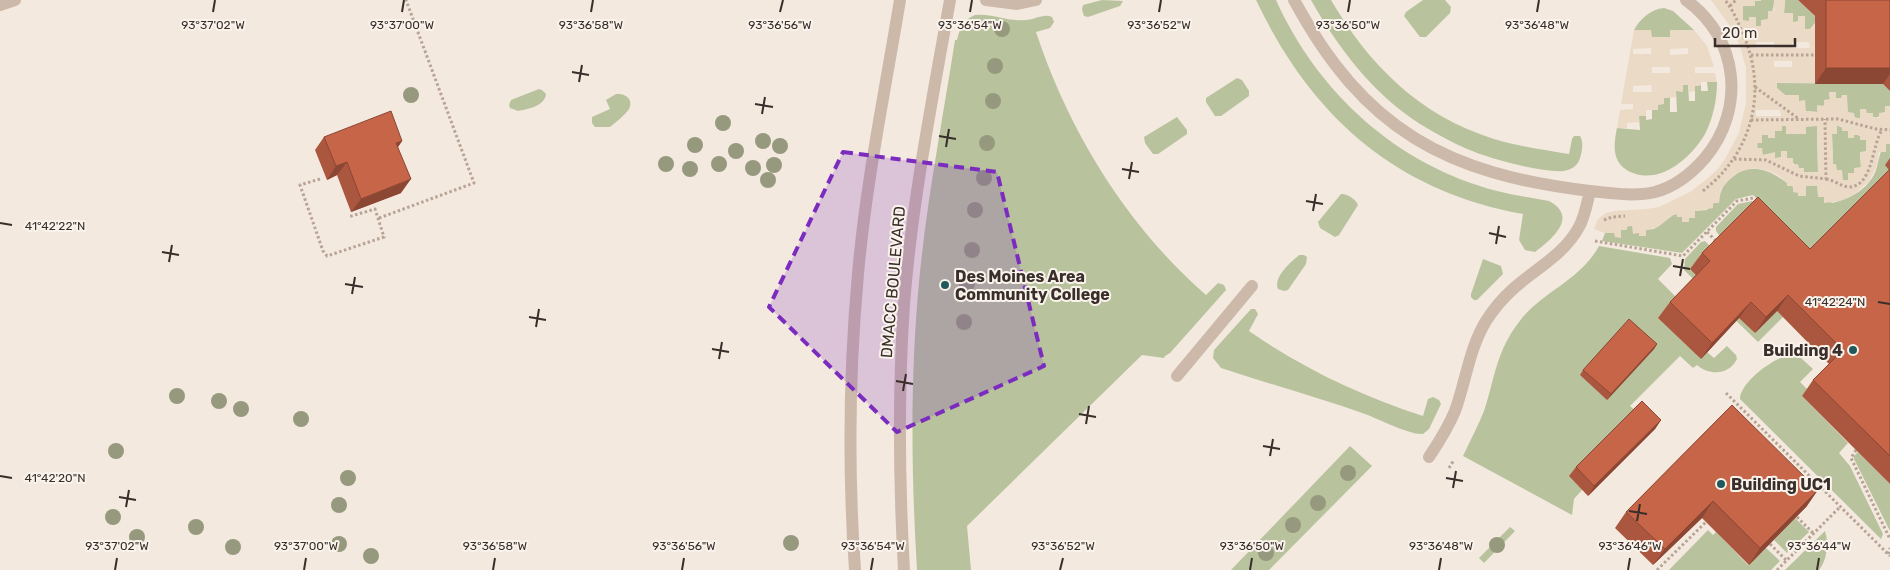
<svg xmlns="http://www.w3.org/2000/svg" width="1890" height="570" viewBox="0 0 1890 570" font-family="Rubik,sans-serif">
  <rect width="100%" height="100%" fill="#f3e9df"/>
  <g fill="#b8c39e">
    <path d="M1102,0L1123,1L1120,6L1088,17L1084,16L1082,10L1083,5Z"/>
    <path d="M1256,0H1276C1318,93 1397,165 1497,191C1514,195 1532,198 1549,201C1579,217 1552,239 1535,252L1525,250L1519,240L1523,214C1395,191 1311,116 1256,0Z"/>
    <path d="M1311,0H1331C1369,65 1420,116 1494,139C1518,146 1544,150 1569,154L1572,139L1574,136H1580C1584,142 1582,152 1580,158C1578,166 1571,170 1563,171C1541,173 1488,158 1467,149C1451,142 1435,133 1420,124C1372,93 1339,49 1311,0Z"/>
    <path d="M1423,0H1445L1451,7L1450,13L1426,37H1420L1404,16L1406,12Z"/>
    <path d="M1761,0H1774C1774,12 1770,17 1761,26H1756V17L1749,18V21H1743V6H1755V1H1761Z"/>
    <path d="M1785,0H1798L1822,23H1815L1810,29H1805L1798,22H1793L1784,13Z"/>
    <path d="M1664,8L1673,11L1694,30H1670V37H1651L1634,30C1640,19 1651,9 1664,8Z"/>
    <path d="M975,15C992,13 1008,22 1026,20C1034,20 1044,13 1052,17L1054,22L1050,28L1036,32C1069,132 1127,226 1206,295L1218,283L1224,285L1226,290L1170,353L1165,356L1164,358L1142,355L967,526L971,570H917C911,471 910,371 920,272C928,194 943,117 955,40H957C960,28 963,20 975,15Z"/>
    <path d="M1237,78L1242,80L1249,91V96L1221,116H1215L1206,102V98Z"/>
    <path d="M1707,82H1717C1717,100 1713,118 1705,134C1691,158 1661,184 1633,173C1612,165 1613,147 1617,128L1640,130L1639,116H1646V120L1652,119V110H1658V104L1664,98L1670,97V112H1677L1676,91L1682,85H1688L1689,101H1695V86L1701,85V91H1708Z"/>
    <path d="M1776,83L1883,84L1890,91V106H1885V112C1878,119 1874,119 1866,113V109H1861L1860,118C1848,118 1846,108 1842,98H1836L1829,92L1830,99L1817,112L1805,111L1799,101V95H1785L1777,88Z"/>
    <path d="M539,89L542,90L546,94C545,106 528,109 518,111L510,108L509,105L511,100Z"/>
    <path d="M616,94C625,93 634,99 629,109C625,115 616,122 610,127H595L592,123V117L610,109L606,100Z"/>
    <path d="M1177,117L1187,130V134L1158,154H1153L1145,143L1144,137Z"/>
    <path d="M1781,126H1786L1787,134H1806V126H1817L1818,172H1804L1787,158H1775V153L1763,155C1755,147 1756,144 1762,135H1768Z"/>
    <path d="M1837,126C1841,126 1863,137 1866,140V152H1860L1861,168L1848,180L1843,181L1833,164L1832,134Z"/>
    <path d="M1885,144H1890V171L1814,255L1753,195L1736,199L1682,253L1602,241L1605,233C1618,233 1623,226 1632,226L1639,233L1646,236L1645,230L1654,229L1673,215L1677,214L1689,218L1695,211L1707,210C1709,206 1714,204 1717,200C1721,195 1721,188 1726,183C1746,161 1766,167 1787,183C1792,186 1795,188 1799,192L1798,196L1806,186H1818L1824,197L1832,203C1850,199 1869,189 1876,170C1879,160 1879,153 1885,144Z"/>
    <path d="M1341,194C1346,193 1356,199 1358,205L1339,235L1335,237L1320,228L1318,222Z"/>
    <path d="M1752,201L1818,269L1721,238L1716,231V227L1738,204Z"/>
    <path d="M1705,241L1712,248L1755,333L1777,311L1783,317L1758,342L1684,270L1685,259L1701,242Z"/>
    <path d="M1599,246L1670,258L1672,264L1658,279L1677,298L1700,359L1707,352L1714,358L1727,346L1736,355L1737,359C1729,375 1710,376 1697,365L1693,368L1680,356L1630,406L1635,410L1582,490L1574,499L1572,515L1463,456C1470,441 1478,426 1484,411C1495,377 1496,352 1519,322C1541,292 1580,281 1599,246Z"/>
    <path d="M1299,255H1304L1307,257L1306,264L1288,290L1284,291L1278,289C1273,277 1291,262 1299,255Z"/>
    <path d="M1483,259L1501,266L1503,274L1477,300H1474L1471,297V294Z"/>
    <path d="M1251,309H1255L1258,314L1249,331C1302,368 1361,396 1423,416L1428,399L1433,397L1439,400L1441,404L1429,429L1423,434C1409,435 1379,419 1365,414C1317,397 1269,384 1221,368L1213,358L1214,350Z"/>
    <path d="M1791,355L1801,358L1813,369L1800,382L1808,390L1802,396L1848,443L1839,453L1850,466L1883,534L1881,539L1740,399C1740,382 1775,356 1791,355Z"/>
    <path d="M1350,446L1372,466L1269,570H1231Z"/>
    <path d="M1858,452L1890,484V531L1854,459V456Z"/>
    <path d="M1795,518L1809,532L1787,553L1774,540Z"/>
    <path d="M1510,527L1515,531L1484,563L1479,558Z"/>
    <path d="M1708,530L1713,535L1716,532L1748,565L1766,548L1780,561L1771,570H1669Z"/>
    <path d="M1825,531C1829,543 1827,560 1819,570H1785Z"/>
  </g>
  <g fill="#ebdac6" fill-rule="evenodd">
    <path d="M1711,0H1761V1H1755V6H1743V20L1749,21V17H1756V26H1761V20L1768,19V11H1774V0H1768H1785L1784,13H1793V22L1798,21V16H1805V29H1810L1815,24V83H1777V88L1785,95H1799V101L1805,100L1806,111L1817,112V105L1824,106V100L1830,99L1829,92H1836V98H1841L1842,95H1847L1848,112L1854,113L1855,118H1860V109H1866L1867,113H1873V118H1879V113L1885,112V106H1890V144H1886V152H1879L1876,168L1869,181L1855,194L1840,201L1824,203V197H1818L1817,186H1806V196H1798V193L1793,192V186H1787V183L1778,175L1766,170L1753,168L1739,172L1729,180L1721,189L1719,203H1713V208L1695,211V218H1689V222H1682V217H1677V214L1673,215L1658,227L1646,230V236H1639V233L1633,234L1632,226H1627V230H1621V238L1615,237L1614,233H1605L1594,229L1598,219L1606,213L1615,211L1647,209L1659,207L1690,192L1708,178L1718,169L1725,159L1739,133L1746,103V68L1740,46L1732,29ZM1756,42H1774V48H1756ZM1792,42H1809L1810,48H1792ZM1774,61H1792V67H1774ZM1756,110H1780L1781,116H1756ZM1782,126H1786V134H1806V127L1817,126L1818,172H1804V168H1799L1798,164L1793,165V158H1787V151H1781V157L1775,158V152L1763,155L1762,148H1757V143H1762V135H1768V138H1775V131H1782ZM1837,126H1842V131H1848V138H1854V135H1860V140H1866V151L1860,152L1861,167L1854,168V173H1848V180H1843L1842,170H1837L1836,164H1833L1832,134H1837Z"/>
    <path d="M1634,30H1651L1652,37H1670V30H1694L1707,46L1714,67H1695V73H1715L1717,82H1701V85L1695,86V91L1689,92L1688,85H1683V92L1676,91V97L1664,98V104L1658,105V110H1646V116H1639V122L1627,123V128H1617L1620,110L1633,109V104H1621ZM1651,48V54H1633V49ZM1688,48V54L1670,55V49ZM1652,67H1670V73H1652ZM1651,85L1652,92H1633V86Z"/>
  </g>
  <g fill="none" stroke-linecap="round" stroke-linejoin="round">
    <g stroke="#b8a395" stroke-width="3" stroke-dasharray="2.5 2.5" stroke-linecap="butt">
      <path d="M1730,6L1736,0"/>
      <path d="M1751,55H1815"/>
      <path d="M1755,87L1799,119"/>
      <path d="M1751,120L1838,119L1876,129L1890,130"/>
      <path d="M1734,159L1766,160L1799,176L1826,179L1825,119"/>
      <path d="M320,179L300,185L323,251L327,256L384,237L375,209L348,217"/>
      <path d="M1826,179C1834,180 1840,186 1848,187C1873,188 1872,144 1882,130"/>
      <path d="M1703,191C1753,152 1768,91 1743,34C1738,22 1733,10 1725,0"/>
      <path d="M379,218L474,183L406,0"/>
      <path d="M1604,220L1612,217L1625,216"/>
      <path d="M1707,232L1717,242"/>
      <path d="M1595,241L1683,256L1737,201L1753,198L1758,203"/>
      <path d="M1726,393L1890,556"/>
      <path d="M1856,450L1851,458L1890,539"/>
      <path d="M1449,468L1454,460"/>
      <path d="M1797,517L1814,534"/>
      <path d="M1770,544L1787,561"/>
      <path d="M1888,554L1890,548"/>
      <path d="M1657,570L1706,522"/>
      <path d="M1777,570L1840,507"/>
    </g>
    <g stroke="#ccb9aa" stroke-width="12">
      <path d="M986,0L1017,4L1036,0"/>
      <path d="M1294,0C1364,130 1446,174 1590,191C1587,203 1585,216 1579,227C1564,255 1535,269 1513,289C1503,298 1493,310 1486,321C1469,349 1466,381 1455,411C1448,428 1439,442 1429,457"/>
      <path d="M0,5L15,0"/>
      <path d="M1590,191C1611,193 1634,197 1655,192C1674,187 1692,173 1705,158C1746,109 1739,38 1686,0"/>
      <path d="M1177,376L1252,286"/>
      <path d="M855,570C848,471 849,373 858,274C866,182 885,91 900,0"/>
      <path d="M904,570C899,481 898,393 904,304C912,202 932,101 950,0"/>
    </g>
  </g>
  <g fill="#96997d">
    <circle cx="1002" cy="29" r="8"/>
    <circle cx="995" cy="66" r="8"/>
    <circle cx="411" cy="95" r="8"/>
    <circle cx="993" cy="101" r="8"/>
    <circle cx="723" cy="123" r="8"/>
    <circle cx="763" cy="141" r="8"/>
    <circle cx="987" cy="143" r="8"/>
    <circle cx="695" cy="145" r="8"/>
    <circle cx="780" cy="146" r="8"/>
    <circle cx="736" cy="151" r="8"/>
    <circle cx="666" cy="164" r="8"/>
    <circle cx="719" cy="164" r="8"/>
    <circle cx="774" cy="165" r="8"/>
    <circle cx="753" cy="168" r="8"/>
    <circle cx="690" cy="169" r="8"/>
    <circle cx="984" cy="178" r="8"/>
    <circle cx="768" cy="180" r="8"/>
    <circle cx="975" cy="210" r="8"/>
    <circle cx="972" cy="250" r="8"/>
    <circle cx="967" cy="284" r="8"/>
    <circle cx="964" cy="322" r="8"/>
    <circle cx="177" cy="396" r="8"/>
    <circle cx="219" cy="401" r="8"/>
    <circle cx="241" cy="409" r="8"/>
    <circle cx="301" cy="419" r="8"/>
    <circle cx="116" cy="451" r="8"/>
    <circle cx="1348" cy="473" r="8"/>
    <circle cx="348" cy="478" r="8"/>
    <circle cx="1318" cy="503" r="8"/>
    <circle cx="339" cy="505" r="8"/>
    <circle cx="113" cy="517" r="8"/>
    <circle cx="1293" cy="525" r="8"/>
    <circle cx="196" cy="527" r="8"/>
    <circle cx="137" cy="537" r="8"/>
    <circle cx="791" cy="543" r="8"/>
    <circle cx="339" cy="544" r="8"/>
    <circle cx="1497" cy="545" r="8"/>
    <circle cx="233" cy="547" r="8"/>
    <circle cx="1266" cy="553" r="8"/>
    <circle cx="371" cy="556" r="8"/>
  </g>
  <g fill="#ab573f">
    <path d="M1798,0H1890V91L1883,84H1815V16Z"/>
    <path d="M324,137L402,141L398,147L401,193L351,212L337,175L327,180L315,150Z"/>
    <path d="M1890,158V484L1802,396L1813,380L1829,364L1777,311L1755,333L1739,318L1701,359L1658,318L1670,302L1696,275L1690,269L1702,253L1810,249L1889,170L1885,165Z"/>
    <path d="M1657,344L1654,349L1607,400L1580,375L1583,370Z"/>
    <path d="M1732,405L1807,506L1749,565L1702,518L1653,565L1615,528L1626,512Z"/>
    <path d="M1661,420L1655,429L1588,496L1569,476L1576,467Z"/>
  </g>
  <g fill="#8b4733">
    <path d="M1826,68H1890V74L1883,84H1815Z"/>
    <path d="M402,141L393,154L396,143Z"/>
    <path d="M347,162L337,175L327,180L336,166Z"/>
    <path d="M411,179L401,193L351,212L361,199Z"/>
    <path d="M1788,295L1777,311L1755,333L1766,317Z"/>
    <path d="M1751,302L1739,318L1701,359L1712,343Z"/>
    <path d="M1657,344L1654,349L1607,400L1611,394Z"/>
    <path d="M1661,420L1655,429L1588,496L1594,486Z"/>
    <path d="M1818,490L1807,506L1749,565L1760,548Z"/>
    <path d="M1713,501L1702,518L1653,565L1665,549Z"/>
  </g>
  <g fill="#c76549" stroke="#8b4733">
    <rect x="1826" y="0" width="64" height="68"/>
    <path d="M391,111L402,141L396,143L411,179L361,199L347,162L336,166L324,137Z"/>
    <path d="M1890,169V456L1813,380L1843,350L1788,295L1766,317L1751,302L1712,343L1670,302L1710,261L1702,253L1758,197L1810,249Z"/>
    <path d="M1629,319L1657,344L1611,394L1583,370Z"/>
    <path d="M1642,401L1661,420L1594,486L1576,467Z"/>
    <path d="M1732,405L1818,490L1760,548L1713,501L1665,549L1626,512Z"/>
  </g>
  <path fill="#7b2cbf" fill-opacity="0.2" stroke="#7b2cbf" stroke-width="4" stroke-dasharray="10 6" stroke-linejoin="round" d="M843,152L997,172L1044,366L897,432L769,307Z"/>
  <path fill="none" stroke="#392e2a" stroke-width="2" d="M213,12L215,0M402,12L404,0M591,12L593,0M780,12L783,0M970,12L972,0M1159,12L1161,0M1348,12L1350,0M1537,12L1539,0M572,72L589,75M579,82L582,65M755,104L773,107M762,114L765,97M939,136L956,139M946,147L949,129M1122,169L1139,172M1129,179L1132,162M1306,201L1323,204M1313,211L1316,194M0,223L12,225M1489,233L1506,237M1496,244L1499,226M162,252L179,255M169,262L172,245M1673,266L1690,269M1680,276L1683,259M345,284L363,287M352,294L355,277M1878,302L1890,304M529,317L546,320M536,327L539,309M712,349L729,352M719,359L722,342M896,381L913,384M903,391L906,374M1079,414L1096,417M1086,424L1089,406M1263,446L1280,449M1270,456L1273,439M0,476L12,478M1446,478L1463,481M1453,488L1456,471M119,497L136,500M126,507L129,490M1629,511L1647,514M1637,521L1640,504M115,570L117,558M304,570L306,558M493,570L495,558M682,570L684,558M871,570L873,558M1060,570L1063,558M1250,570L1252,558M1439,570L1441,558M1628,570L1630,558M1817,570L1819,558"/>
  <g fill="#1f595c" stroke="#faf3ec" stroke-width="2">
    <circle cx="945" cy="285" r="5"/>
    <circle cx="1853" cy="350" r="5"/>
    <circle cx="1721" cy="484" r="5"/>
  </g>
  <g text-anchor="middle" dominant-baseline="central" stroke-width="4" stroke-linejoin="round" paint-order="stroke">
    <g font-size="16" font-weight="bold" fill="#392e2a" stroke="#faf3ec" text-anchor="start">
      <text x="955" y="276">Des Moines Area<tspan x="955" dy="18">Community College</tspan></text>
      <text x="1843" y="350" text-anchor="end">Building 4</text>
      <text x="1731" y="484">Building UC1</text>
    </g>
    <g font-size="16" fill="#392e2a" stroke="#faf3ec">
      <text transform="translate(893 282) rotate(-85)">DMACC BOULEVARD</text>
    </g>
  </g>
  <g font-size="12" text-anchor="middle" fill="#392e2a" stroke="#faf3ec" stroke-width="4" stroke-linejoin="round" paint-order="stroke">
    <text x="1348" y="29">93°36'50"W</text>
    <text x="213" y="29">93°37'02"W</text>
    <text x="402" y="29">93°37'00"W</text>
    <text x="591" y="29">93°36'58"W</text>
    <text x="780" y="29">93°36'56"W</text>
    <text x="970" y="29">93°36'54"W</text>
    <text x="1159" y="29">93°36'52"W</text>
    <text x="1537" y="29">93°36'48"W</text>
    <text x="55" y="230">41°42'22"N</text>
    <text x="1835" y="306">41°42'24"N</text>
    <text x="55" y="482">41°42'20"N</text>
    <text x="117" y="550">93°37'02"W</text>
    <text x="306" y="550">93°37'00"W</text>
    <text x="495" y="550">93°36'58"W</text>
    <text x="684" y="550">93°36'56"W</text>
    <text x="873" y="550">93°36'54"W</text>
    <text x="1063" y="550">93°36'52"W</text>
    <text x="1252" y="550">93°36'50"W</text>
    <text x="1441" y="550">93°36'48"W</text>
    <text x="1630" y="550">93°36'46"W</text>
    <text x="1819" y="550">93°36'44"W</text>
  </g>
  <path d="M1715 38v8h80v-8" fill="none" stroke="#392e2a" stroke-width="2.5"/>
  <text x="1722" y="38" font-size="15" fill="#392e2a" stroke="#faf3ec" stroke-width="4" paint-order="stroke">20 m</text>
</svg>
